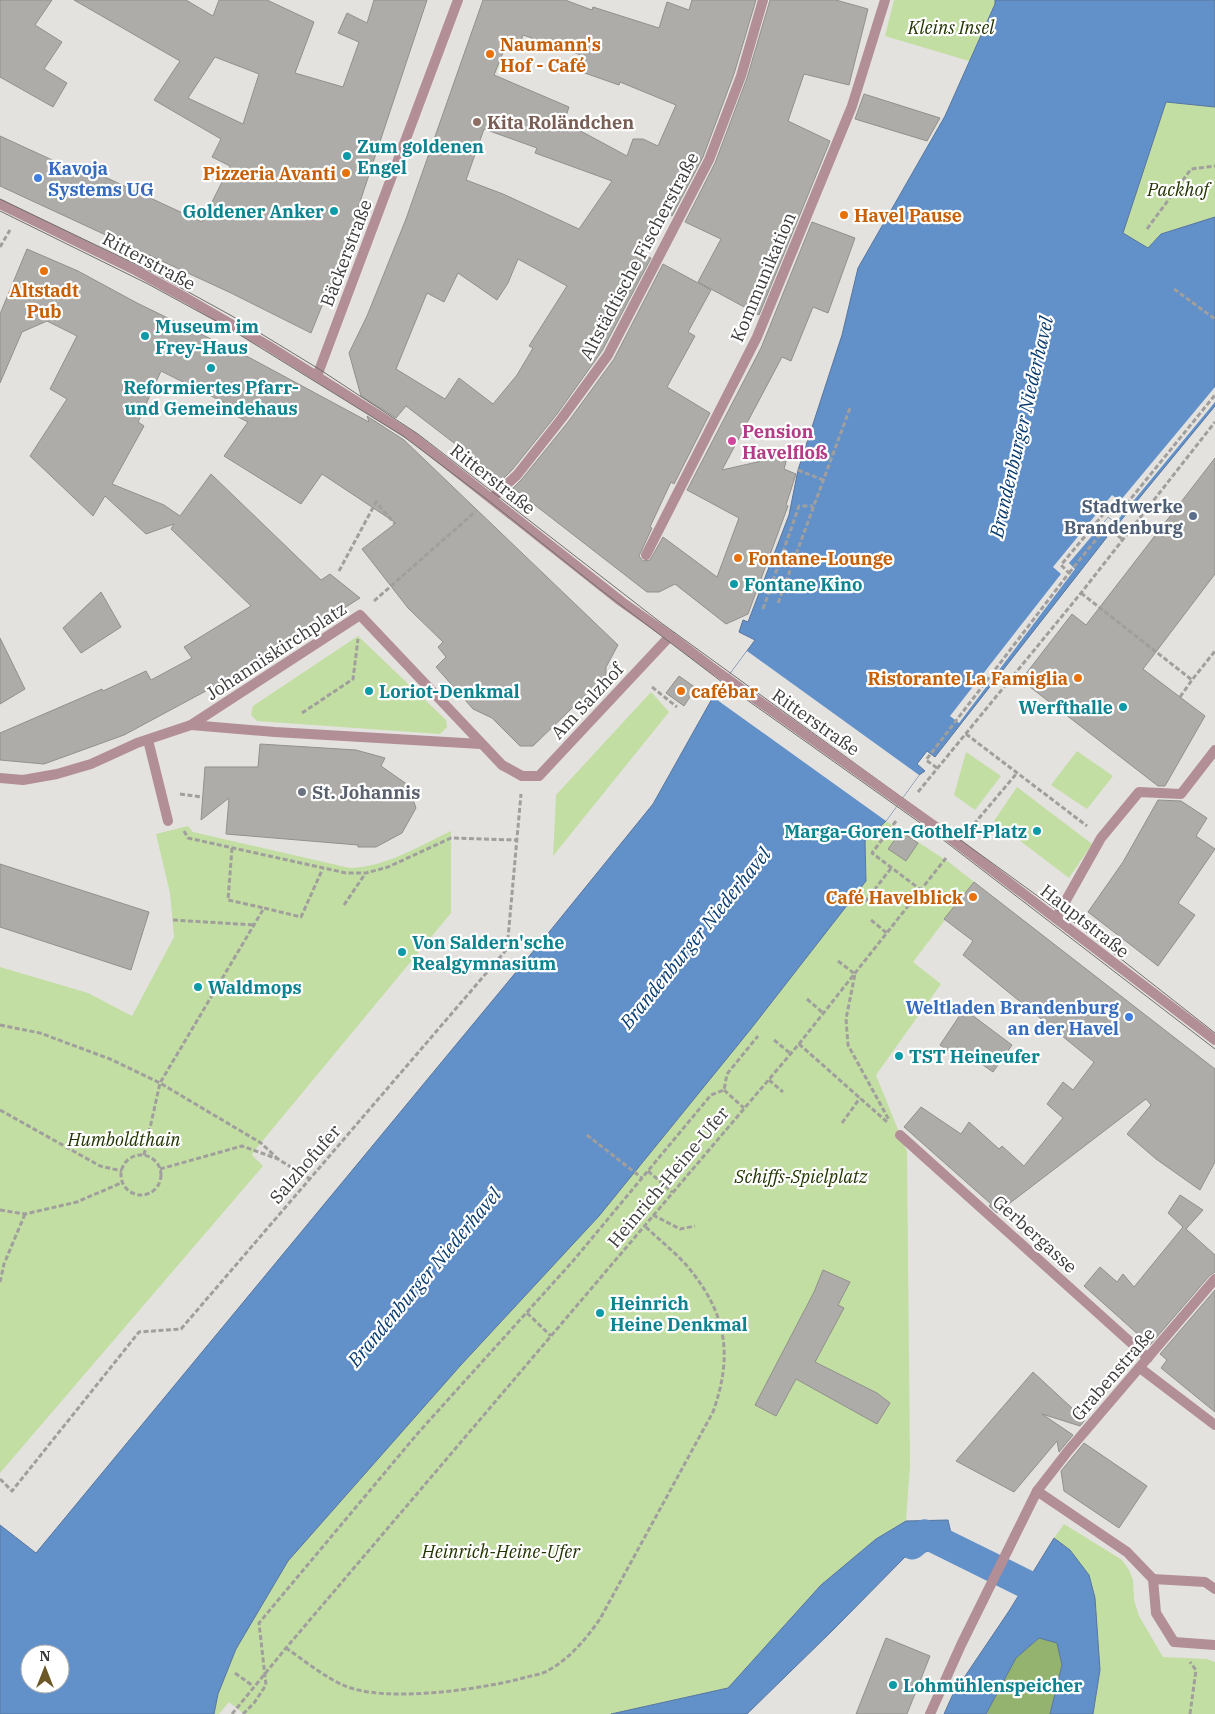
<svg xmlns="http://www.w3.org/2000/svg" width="1215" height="1714" viewBox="0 0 1215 1714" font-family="'IBM Plex Serif',serif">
  <rect width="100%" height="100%" fill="#e4e2df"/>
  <g fill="#c2dea2">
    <path d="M894,0H995V4L969,61L885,36Z"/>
    <path d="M1166,102L1215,107V217L1161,234L1148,248L1123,233Z"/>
    <path d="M358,636L446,720L447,727L440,734L257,721L251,715L253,706Z"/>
    <path d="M651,692L669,712L553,856L556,795Z"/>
    <path d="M1077,751L1113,776L1087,809L1051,785Z"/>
    <path d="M966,752L1001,776L975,810L954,795Z"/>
    <path d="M1017,787L1092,844L1069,878L994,821Z"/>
    <path d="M886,821L950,863L974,882L913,962L941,984L876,1075L907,1152L910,1465L906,1521L876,1539L821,1585L728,1688L611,1714H244L229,1702L219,1714H214L218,1694L236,1649L288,1561L460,1366L599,1216L750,1030L866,881L865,841Z"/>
    <path d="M188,826L193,832L350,868C386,867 419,846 451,831V913L255,1150L252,1155L263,1166L0,1473V967L88,993L132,1016L174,937L170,893L156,834Z"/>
    <path d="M1064,1524L1122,1560L1129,1570L1133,1580L1134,1600L1139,1616L1163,1657L1207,1659L1215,1662V1714H1093L1100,1670L1070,1550L1054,1538Z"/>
  </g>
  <path fill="#94b36e" d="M1039,1638L1057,1643L1062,1665L1050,1714H986L1016,1658Z"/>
  <g fill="#6290c9" stroke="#57769e" fill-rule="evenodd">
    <path d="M995,0H1215V107L1166,102L1123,233L1148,248L1161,234L1215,217V406L1118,524L1108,517L1098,529L1107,537L935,757L927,751L917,764L925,771L919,775L886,821L865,841L866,881L750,1030L599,1216L460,1366L288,1561L236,1649L218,1694L214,1714H0V1525L36,1553L550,931L653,804L713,697L755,640L739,632L743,620L748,622L789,515L798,470L842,335L858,268L945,116L995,4ZM30,1654H60V1684H30Z"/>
    <path d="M948,1520L951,1533L945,1547L905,1557L833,1630L747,1714H611L728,1688L821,1585L876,1539L906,1521Z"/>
    <path d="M1054,1538L1070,1550L1089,1575L1095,1598L1100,1670L1093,1714H1050L1062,1665L1057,1643L1039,1638L1016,1658L986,1714H944L953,1694L1009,1611Z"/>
  </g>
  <g fill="#e4e2df">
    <path d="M1215,387V402L1116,522L1108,517L1069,563L1075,569L959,723L950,716L1061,574L1053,567L1112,495L1120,501Z"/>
    <path d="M747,651L919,775L886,821L713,697Z"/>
  </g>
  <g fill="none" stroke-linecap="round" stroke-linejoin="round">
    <path stroke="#6290c9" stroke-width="29" d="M912,1545L925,1534L1026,1584L1055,1601L1057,1605"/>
  </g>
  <g fill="#adaca9" stroke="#91908d" fill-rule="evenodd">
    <path d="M0,0H52L35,25L62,42L44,69L67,83L53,107L0,77Z"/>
    <path d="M74,0H186L213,16L219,0H267L314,22L295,73L343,87L359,42L338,33L347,13L367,23L374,0H427L342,256L311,333L231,293L0,186V136L74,170L77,164L202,222L230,166L212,157L221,139L154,100L180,61ZM215,57L259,74L243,124L188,98Z"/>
    <path d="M483,0H565L592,10L593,7L659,28L667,2L689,10L692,0H756L734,74L703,157L672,216L663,212L640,252L651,258L602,351L557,414L512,470L502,480L406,406L396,418L361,396L349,353L367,316L406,219ZM523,35L584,56L579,71L619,85L620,82L676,105L658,146L643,139H633L627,156L564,122L569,107L494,75L506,45L518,49ZM484,129L537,148L535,153L612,181L579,229L503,194L466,180ZM518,259L567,286L529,346L533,348L517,375L493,404L459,378L445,399L396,369L427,293L444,302L458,273L497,300L508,283Z"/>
    <path d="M770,0H836L868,9L849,85L804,74L788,121L830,141L759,315L698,282L721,239L685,222L715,163L747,78Z"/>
    <path d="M864,94L940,118L927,141L855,119Z"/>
    <path d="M812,222L855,238L828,313L813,307L791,361L782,357L722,470L788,455L784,469L796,474L786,505L788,506L748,614L726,624L675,584L659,592H647L513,488L522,479L568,422L614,359L663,264L711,290L688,332L695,336L667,387L710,413L674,484L671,482L650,527L652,528L639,556L643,561L650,560L663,537L717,577L739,518L687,490L761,348Z"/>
    <path d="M27,249L78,271L137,303L252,359L369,422L367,416L404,440L618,645L606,667V675L533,746H520L492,718L473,709L436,667L446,657L438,647L443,642L408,608L362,549L396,523L322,474L301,504L224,456L248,422L236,416L237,409L161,371L138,422L144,426L112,484L164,505L180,516L211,474L321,580L330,574L360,598L258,663L124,735L44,764L0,760V733L102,689L103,691L146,671L151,680L192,658L184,647L251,606L171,529L174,524L146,534L105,496L93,516L30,456L67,399L50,389L77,336L47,321L22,332L0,383V314Z"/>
    <path d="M1215,458V574L1143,669L1205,716L1165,786H1158L1021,680L1072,614L1086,625Z"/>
    <path d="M101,592L121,627L81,653L63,628Z"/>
    <path d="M0,638L25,689L0,704Z"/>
    <path d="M679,676L696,688L684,706L666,693Z"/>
    <path d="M260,744L356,750L385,758L381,766L408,785L416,808L402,833L376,847H358V845L226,834L229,798L201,820L205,767H258Z"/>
    <path d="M1158,800L1181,801L1207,818L1196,836L1215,849L1178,903L1195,915L1158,966L1088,912L1123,862Z"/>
    <path d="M901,831L918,843L906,861L888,849Z"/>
    <path d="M0,864L149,912L131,970L0,927Z"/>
    <path d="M974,882L1215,1069V1162L1200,1190L1156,1159L1127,1134L1151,1105L1146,1099L997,1213L989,1206L991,1204L904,1127L921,1107L961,1134L969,1122L999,1149L1002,1146L1024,1166L1063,1118L1047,1104L1063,1082L1073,1090L1094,1062L963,955L973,941L944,919Z"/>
    <path d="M964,1009L1012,1045L993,1072L970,1056L965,1063L940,1045Z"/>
    <path d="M1180,1195L1203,1210L1186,1229L1215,1255V1272L1210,1275L1150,1345L1084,1286L1100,1267L1117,1282L1123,1274L1134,1287L1183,1227L1168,1213Z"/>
    <path d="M823,1270L850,1282L838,1305L844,1308L815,1362L877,1393L890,1403L877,1424L796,1379L776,1416L755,1405L814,1292Z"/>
    <path d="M1215,1290V1412L1161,1368L1167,1360L1160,1354Z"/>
    <path d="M1033,1372L1085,1420L1080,1426L1042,1414L1073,1435L1059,1452L1057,1441L1014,1492L956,1461Z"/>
    <path d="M1084,1443L1147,1486L1119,1528L1064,1491L1061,1471Z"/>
    <path d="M886,1638L930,1656L907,1714H856Z"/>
  </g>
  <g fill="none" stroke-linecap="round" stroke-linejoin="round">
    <g stroke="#a19f9d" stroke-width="3" stroke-dasharray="5 2.5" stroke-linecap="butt">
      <path d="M1147,229L1191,169L1215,166"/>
      <path d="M0,247L10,230"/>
      <path d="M1174,289L1215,319"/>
      <path d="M798,470L823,480"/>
      <path d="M339,571L376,502L395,524"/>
      <path d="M1069,573L1107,526L1123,540"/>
      <path d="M1081,593L1192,680L1215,651"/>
      <path d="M374,601L476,511"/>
      <path d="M778,603L850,408"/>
      <path d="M763,609L799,506H813"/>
      <path d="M652,687L677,707"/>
      <path d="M1180,697L1192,680"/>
      <path d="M302,713L353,679L358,639"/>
      <path d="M966,734L1087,826"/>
      <path d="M937,768L926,760L1069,573L1061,565L1111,505L1120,512L1215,395"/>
      <path d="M918,792L1081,593L1215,422"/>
      <path d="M180,794L202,797"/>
      <path d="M896,821L872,853L921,890"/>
      <path d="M969,830L1017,773"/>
      <path d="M184,831L188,838L346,873H366L388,867L451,838L516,840"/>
      <path d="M232,848L228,900L264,908"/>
      <path d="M865,902L892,867"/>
      <path d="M344,905L365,874"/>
      <path d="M173,920L255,925"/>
      <path d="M871,920L888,934"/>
      <path d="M838,961L855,974L846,1019L848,1045L889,1120"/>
      <path d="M807,999L823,1013"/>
      <path d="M0,1025L40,1033L110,1059L160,1083L261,1143L278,1159"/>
      <path d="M774,1040L791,1054"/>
      <path d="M799,1044L887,1122"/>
      <path d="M769,1080L783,1092"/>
      <path d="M724,1090L744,1108"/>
      <path d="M0,1110L100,1166L122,1171"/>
      <path d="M842,1123L860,1098"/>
      <path d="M587,1135L642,1178"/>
      <circle cx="141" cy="1175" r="20"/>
      <path d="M144,1155L160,1083L264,908L301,917L323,868"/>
      <path d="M160,1169L242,1146L278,1159L310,1179"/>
      <path d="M648,1171L672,1192"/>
      <path d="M0,1210L25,1214L77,1202L123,1182"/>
      <path d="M653,1215L680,1229L695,1226"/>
      <path d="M0,1282L4,1264L25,1214"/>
      <path d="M527,1313L551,1336"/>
      <path d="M0,1479L12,1491L139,1332L181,1329L507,949L521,794"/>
      <path d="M286,1648C302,1659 326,1678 343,1685C384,1704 484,1689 527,1677C534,1675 543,1674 549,1670C570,1658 586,1639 600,1619L713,1412C732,1358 728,1318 692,1272C679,1255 660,1241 645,1226"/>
      <path d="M235,1673L253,1686"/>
      <path d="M232,1714L286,1648L799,1044L946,858"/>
      <path d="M243,1714L254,1703L266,1685L259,1623L418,1433L573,1261L711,1095L724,1090L727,1074L758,1036"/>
      <path d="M1190,1714L1196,1670L1190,1662"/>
    </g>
    <g stroke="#b28e97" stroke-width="10">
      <path d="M646,555L757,337L852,106L885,0"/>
      <path d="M191,725L275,732L481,744"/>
      <path d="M148,740L168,821"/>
      <path d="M1056,918L1101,838L1139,792L1181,794L1215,750"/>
      <path d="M900,1135L1148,1358"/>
      <path d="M1140,1368L1215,1425"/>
      <path d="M1037,1491L1127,1552L1153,1579L1156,1613L1174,1642L1215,1645"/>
      <path d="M1153,1579L1205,1582L1215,1589"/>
    </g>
    <g stroke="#b28e97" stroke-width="10">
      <path d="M670,636L715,670"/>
      <path d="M936,827L1215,1040"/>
    </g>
    <g stroke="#b28e97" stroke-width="10">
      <path d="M0,204L137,271L186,298L267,345L413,437L622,602L670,636L539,776H522L502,765L360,615L191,725L137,743L91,764L57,774L23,780L0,778"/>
      <path d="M317,376L458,0"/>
      <path d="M492,498L517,475L562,418L608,355L709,160L741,76L763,0"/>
      <path d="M930,1714L961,1645L1037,1491L1068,1451L1215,1279"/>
    </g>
    <g stroke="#6f6e6c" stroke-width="1">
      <path d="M0,199L152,272L232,316L319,369L418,434L660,622L1079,926L1215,1033"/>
      <path d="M0,211L148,284L227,327L403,436L489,501L597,587L726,685L933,832L1215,1049"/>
    </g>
    <path stroke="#b28e97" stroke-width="10" d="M715,670L936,827"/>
  </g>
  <g fill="#e8710a" stroke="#fff" stroke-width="2">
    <circle cx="490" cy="54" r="5"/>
    <circle cx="346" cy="173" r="5"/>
    <circle cx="844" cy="215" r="5"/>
    <circle cx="44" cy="271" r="5"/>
    <circle cx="738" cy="558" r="5"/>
    <circle cx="1078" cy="678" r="5"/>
    <circle cx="681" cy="691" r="5"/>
    <circle cx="973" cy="897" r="5"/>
  </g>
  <circle fill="#8d6e63" stroke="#fff" stroke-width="2" cx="477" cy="122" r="5"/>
  <g fill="#0f9aa8" stroke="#fff" stroke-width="2">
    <circle cx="347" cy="156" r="5"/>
    <circle cx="334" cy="211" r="5"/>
    <circle cx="145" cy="336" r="5"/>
    <circle cx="211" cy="368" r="5"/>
    <circle cx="734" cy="584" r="5"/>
    <circle cx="369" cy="691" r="5"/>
    <circle cx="1123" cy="707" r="5"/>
    <circle cx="1037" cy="831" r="5"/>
    <circle cx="402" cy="952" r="5"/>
    <circle cx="198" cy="987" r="5"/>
    <circle cx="899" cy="1056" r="5"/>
    <circle cx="600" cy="1313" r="5"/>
    <circle cx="893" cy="1685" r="5"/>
  </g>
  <g fill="#3f7fe0" stroke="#fff" stroke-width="2">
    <circle cx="38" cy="178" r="5"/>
    <circle cx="1129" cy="1017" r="5"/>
  </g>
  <circle fill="#d1479c" stroke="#fff" stroke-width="2" cx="732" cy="441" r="5"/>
  <circle fill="#5c6f8a" stroke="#fff" stroke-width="2" cx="1193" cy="516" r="5"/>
  <circle fill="#6b7280" stroke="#fff" stroke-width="2" cx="302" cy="792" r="5"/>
  <g text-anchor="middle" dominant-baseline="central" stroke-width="4.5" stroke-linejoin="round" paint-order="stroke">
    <g font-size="18" font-style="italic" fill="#233602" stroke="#fff">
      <text x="951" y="27">Kleins Insel</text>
      <text x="1178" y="189">Packhof</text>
      <text x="124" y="1139">Humboldthain</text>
      <text x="801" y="1176">Schiffs-Spielplatz</text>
      <text x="501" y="1551">Heinrich-Heine-Ufer</text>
    </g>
    <g font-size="18" font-weight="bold" fill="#c56008" stroke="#fff" text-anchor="start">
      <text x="500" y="44">Naumann's<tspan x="500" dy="21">Hof - Café</tspan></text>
      <text x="336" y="173" text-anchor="end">Pizzeria Avanti</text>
      <text x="854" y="215">Havel Pause</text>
      <text x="44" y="290" text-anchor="middle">Altstadt<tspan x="44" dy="21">Pub</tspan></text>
      <text x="748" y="558">Fontane-Lounge</text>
      <text x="1068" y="678" text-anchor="end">Ristorante La Famiglia</text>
      <text x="691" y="691">cafébar</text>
      <text x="963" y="897" text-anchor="end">Café Havelblick</text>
    </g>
    <g font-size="18" font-weight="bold" fill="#785e54" stroke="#fff" text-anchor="start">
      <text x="487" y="122">Kita Roländchen</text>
    </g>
    <g font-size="18" font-weight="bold" fill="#0d838f" stroke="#fff" text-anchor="start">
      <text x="357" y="146">Zum goldenen<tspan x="357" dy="21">Engel</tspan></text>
      <text x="324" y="211" text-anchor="end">Goldener Anker</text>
      <text x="155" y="326">Museum im<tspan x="155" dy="21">Frey-Haus</tspan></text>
      <text x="211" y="387" text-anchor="middle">Reformiertes Pfarr-<tspan x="211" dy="21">und Gemeindehaus</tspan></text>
      <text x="744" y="584">Fontane Kino</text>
      <text x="379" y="691">Loriot-Denkmal</text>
      <text x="1113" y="707" text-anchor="end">Werfthalle</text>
      <text x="1027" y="831" text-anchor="end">Marga-Goren-Gothelf-Platz</text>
      <text x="412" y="942">Von Saldern'sche<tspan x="412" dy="21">Realgymnasium</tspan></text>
      <text x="208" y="987">Waldmops</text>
      <text x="909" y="1056">TST Heineufer</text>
      <text x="610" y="1303">Heinrich<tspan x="610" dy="21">Heine Denkmal</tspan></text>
      <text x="903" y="1685">Lohmühlenspeicher</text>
    </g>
    <g font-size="18" font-weight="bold" fill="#366cbe" stroke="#fff" text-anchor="start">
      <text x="48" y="168">Kavoja<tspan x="48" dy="21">Systems UG</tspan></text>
      <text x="1119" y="1007" text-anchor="end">Weltladen Brandenburg<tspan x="1119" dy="21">an der Havel</tspan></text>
    </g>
    <g font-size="18" fill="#3c3b3a" stroke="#fff">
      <text transform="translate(346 253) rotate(-69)">Bäckerstraße</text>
      <text transform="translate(639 256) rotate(-62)">Altstädtische Fischerstraße</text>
      <text transform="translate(149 261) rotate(28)">Ritterstraße</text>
      <text transform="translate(763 277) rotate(-67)">Kommunikation</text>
      <text transform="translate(493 479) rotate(38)">Ritterstraße</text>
      <text transform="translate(276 651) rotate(-33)">Johanniskirchplatz</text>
      <text transform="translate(587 701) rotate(-47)">Am Salzhof</text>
      <text transform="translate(816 722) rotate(35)">Ritterstraße</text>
      <text transform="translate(1085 921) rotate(38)">Hauptstraße</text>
      <text transform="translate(305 1164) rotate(-49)">Salzhofufer</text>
      <text transform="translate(668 1177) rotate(-50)">Heinrich-Heine-Ufer</text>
      <text transform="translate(1035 1234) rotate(42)">Gerbergasse</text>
      <text transform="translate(1113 1374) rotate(-49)">Grabenstraße</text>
    </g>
    <g font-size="18" font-weight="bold" fill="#b23c85" stroke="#fff" text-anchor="start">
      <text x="742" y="431">Pension<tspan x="742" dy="21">Havelfloß</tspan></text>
    </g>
    <g font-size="18" font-weight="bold" fill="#4e5e75" stroke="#fff" text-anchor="end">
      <text x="1183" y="506">Stadtwerke<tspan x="1183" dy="21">Brandenburg</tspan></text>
    </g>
    <g font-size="18" font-weight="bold" fill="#5b616d" stroke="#fff" text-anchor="start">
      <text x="312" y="792">St. Johannis</text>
    </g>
    <g font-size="19" font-style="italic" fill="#083a6e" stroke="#fff">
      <text transform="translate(1021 427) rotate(-77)">Brandenburger Niederhavel</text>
      <text transform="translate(695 938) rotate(-51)">Brandenburger Niederhavel</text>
      <text transform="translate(424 1277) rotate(-50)">Brandenburger Niederhavel</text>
    </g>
  </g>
  <g transform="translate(45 1669)"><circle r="24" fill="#ffffff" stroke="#b1b1b0"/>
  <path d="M0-4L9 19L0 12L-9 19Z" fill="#6b5826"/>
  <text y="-8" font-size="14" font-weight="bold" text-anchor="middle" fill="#3c3b3a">N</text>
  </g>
</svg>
